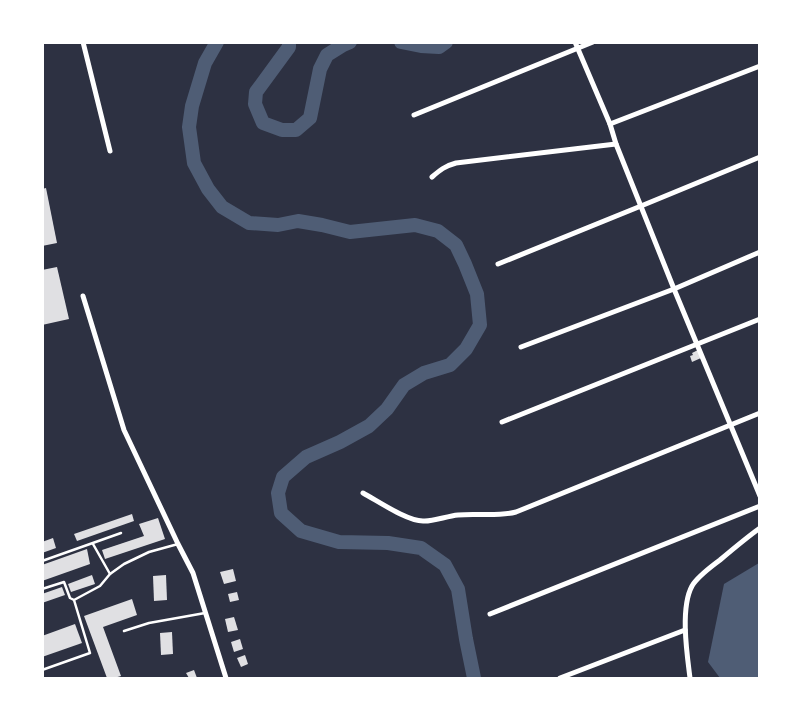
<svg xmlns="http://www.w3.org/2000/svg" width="802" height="721" viewBox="0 0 802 721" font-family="'Golos Text',sans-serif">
  <rect width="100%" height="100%" fill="#2d3142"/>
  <path fill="#4f5d75" d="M759,563V678H720L708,662L724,584Z"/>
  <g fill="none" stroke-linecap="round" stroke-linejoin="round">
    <g stroke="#4f5d75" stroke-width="14">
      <path d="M217,42L205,63L192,106L189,127L194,163L208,189L222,207L249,223L278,225L298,221L322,225L350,232L415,225L438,231L456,245L465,264L477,294L480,325L466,349L450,365L424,373L404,385L387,409L369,426L340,442L306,457L283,477L278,493L281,513L301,531L339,542L388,543L421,548L445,565L458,589L466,639L474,678"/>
      <path d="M289,42V47L256,92L255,104L263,123L282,130H296L310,118L320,69L327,55L343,45L350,42"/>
      <path d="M401,42L421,46L439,47L446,42"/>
    </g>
  </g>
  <g fill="#e0e0e3">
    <path d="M46,188L57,243L42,246V189Z"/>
    <path d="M57,267L69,319L42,325V270Z"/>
    <path d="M698,350L701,358L692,362L690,356L693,355L692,353Z"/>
    <path d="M132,514L134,521L77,541L74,534Z"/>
    <path d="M158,518L165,539L105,559L102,550L144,536L139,524Z"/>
    <path d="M53,538L56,548L42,553V542Z"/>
    <path d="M87,549L90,564L42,581V565Z"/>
    <path d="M233,569L236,581L224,584L220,572Z"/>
    <path d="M92,575L95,584L71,592L68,584Z"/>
    <path d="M166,575L167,600L154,601L153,576Z"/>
    <path d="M62,587L65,595L42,603V594Z"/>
    <path d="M237,592L239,600L230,602L228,594Z"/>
    <path d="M132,599L137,615L103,627L121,676L114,678H107L84,616Z"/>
    <path d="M234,617L238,630L228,632L225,619Z"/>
    <path d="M75,624L82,643L42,657V636Z"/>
    <path d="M172,632L173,654L161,655L160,633Z"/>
    <path d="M240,639L243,649L234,652L231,642Z"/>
    <path d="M245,655L248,664L241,667L237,658Z"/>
    <path d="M194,670L197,678H189L186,673Z"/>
  </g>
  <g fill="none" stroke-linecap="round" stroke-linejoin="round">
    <g stroke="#fff" stroke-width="2.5">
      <path d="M93,544L110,574"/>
      <path d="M42,561L121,533"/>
      <path d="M42,589L64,582L70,598L74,600"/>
      <path d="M124,631L149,623L205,613"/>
      <path d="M42,670L90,653L74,600L100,586L110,574L124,564L149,552L178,544"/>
    </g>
    <g stroke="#fff" stroke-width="5">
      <path d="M83,42L110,151"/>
      <path d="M575,42L610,124L616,144L674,289L760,496"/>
      <path d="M414,115L593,42"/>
      <path d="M610,124L760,66"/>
      <path d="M432,177C440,170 445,166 456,163L616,144"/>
      <path d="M498,264L641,206L760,157"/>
      <path d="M83,296L124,430L178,544L193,573L226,678"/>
      <path d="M521,347L674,289L760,252"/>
      <path d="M502,422L760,319"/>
      <path d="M363,493C378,501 407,521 423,521C432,522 447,516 458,515C477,513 497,517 516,512L760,413"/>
      <path d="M490,614L760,506"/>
      <path d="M560,678L685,630"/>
      <path d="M690,678C687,654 680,608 692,586C698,576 711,567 720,560C733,549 746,538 760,528"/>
    </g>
  </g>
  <rect width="802" height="721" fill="none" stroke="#ffffff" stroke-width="88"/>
</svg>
